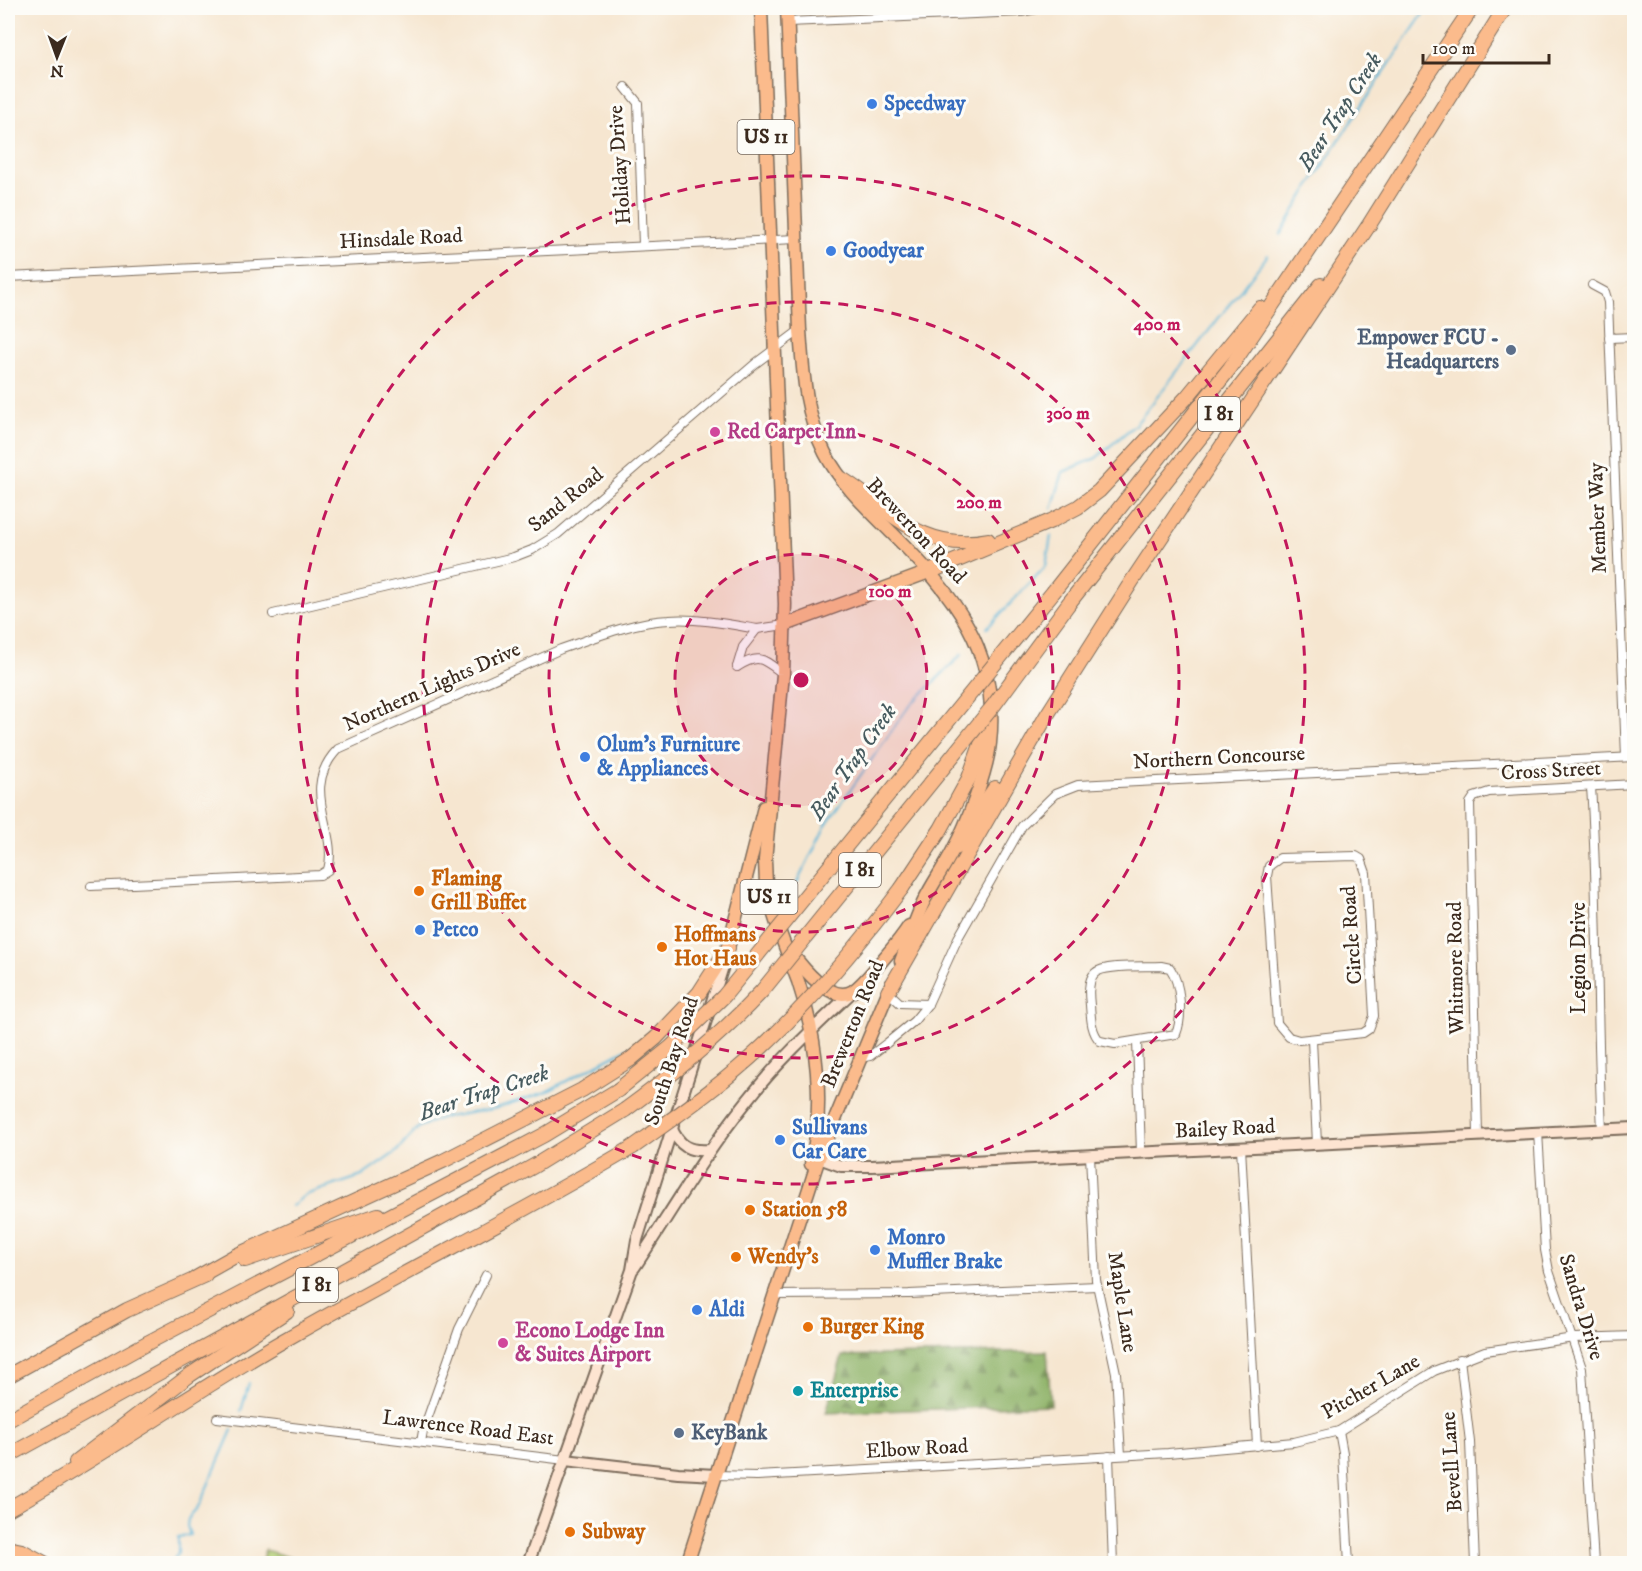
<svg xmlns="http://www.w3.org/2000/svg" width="1642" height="1571" viewBox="0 0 1642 1571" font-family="'IM FELL DW Pica',serif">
  <defs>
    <pattern id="green-dots" width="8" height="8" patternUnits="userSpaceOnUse" patternTransform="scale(1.5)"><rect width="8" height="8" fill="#b3cf76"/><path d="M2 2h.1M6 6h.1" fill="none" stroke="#9bb266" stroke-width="1.8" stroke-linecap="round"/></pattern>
    <pattern id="forest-firs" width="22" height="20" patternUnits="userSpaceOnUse" patternTransform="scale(1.5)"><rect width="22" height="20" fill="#8eb267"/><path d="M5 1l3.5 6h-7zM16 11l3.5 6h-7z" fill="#759154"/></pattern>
  </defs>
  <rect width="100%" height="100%" fill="#fdfcf7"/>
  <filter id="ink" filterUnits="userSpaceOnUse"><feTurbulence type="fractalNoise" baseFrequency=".0167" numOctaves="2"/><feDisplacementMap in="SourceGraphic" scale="12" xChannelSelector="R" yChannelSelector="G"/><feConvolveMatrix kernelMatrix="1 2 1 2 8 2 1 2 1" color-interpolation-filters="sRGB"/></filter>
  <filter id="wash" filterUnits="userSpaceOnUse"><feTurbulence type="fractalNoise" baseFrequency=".008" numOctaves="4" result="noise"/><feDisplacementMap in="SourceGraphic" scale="24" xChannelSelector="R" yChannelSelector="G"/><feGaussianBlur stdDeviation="1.35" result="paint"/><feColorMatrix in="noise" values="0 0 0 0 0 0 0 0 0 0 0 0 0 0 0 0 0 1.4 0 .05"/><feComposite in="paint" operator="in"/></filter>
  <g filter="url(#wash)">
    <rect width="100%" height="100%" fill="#f6e6d0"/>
    <path fill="url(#green-dots)" stroke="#777c4a" stroke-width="1.5" d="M265,1550L308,1563H261Z"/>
    <path fill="url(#forest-firs)" stroke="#646e42" stroke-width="1.5" d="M1047,1351L1051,1405L826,1413L842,1356Z"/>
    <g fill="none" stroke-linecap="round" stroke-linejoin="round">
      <g stroke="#5cb6d9" stroke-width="2">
        <path d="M1280,235C1326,157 1377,83 1427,8"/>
        <path d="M1052,509L1063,472L1096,458L1136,424L1268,255"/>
        <path d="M987,628L1046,566L1051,536"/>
        <path d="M788,901L825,826L907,709L962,654"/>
        <path d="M292,1206L305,1195L362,1176L396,1152L419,1127L441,1118L493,1109L546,1092L628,1048"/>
        <path d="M241,1411L249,1383"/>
        <path d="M171,1564L178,1553V1537L190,1535L187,1526L188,1519L198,1508L232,1430"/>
      </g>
    </g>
  </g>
  <g filter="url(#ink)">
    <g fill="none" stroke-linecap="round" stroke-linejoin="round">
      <g stroke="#7c6c5c" stroke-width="10">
        <g id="street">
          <path d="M788,22L1021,12L1042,8"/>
          <path d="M625,87L638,103L643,245"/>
          <path d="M8,277L796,239"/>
          <path d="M1592,285L1605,292L1608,302L1626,757"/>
          <path d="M1609,338L1634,337"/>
          <path d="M273,614L514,557L532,550L558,534L756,363L800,330"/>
          <path d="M737,667L743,647L757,629L785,625"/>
          <path d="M737,667C760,653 763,659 783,674"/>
          <path d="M1591,787C1599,901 1596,1015 1602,1129"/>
          <path d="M1356,856L1361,859L1366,873L1374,1016L1369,1029L1363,1033L1299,1040L1289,1037L1277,1023L1267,876L1269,866L1280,858Z"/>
          <path d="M91,886L320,875L328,870C339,830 298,790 338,749L561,649C593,638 635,621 669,620C698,618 728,624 757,629"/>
          <path d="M1161,966L1170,968C1181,984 1183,1017 1176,1034L1115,1044L1100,1041C1091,1032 1091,1018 1090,1005C1089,996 1087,980 1095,973C1105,964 1146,967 1161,966Z"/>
          <path d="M888,992L900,1003L928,1004"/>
          <path d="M1312,1040L1317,1144"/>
          <path d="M1137,1042L1141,1152"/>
          <path d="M860,1058L870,1056L887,1043L914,1021L928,1004L958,938L1022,826L1055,794L1078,785L1634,757"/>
          <path d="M1538,1132L1545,1250L1549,1271L1582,1368L1594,1564"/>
          <path d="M1478,1135L1470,803L1474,797L1489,792L1634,784"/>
          <path d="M1241,1147L1257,1446"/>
          <path d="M1090,1155L1096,1280L1116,1373L1121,1455"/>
          <path d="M774,1295L909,1294L1097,1286"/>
          <path d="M1460,1359L1470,1442L1475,1564"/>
          <path d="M217,1418L565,1460"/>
          <path d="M1339,1431L1343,1453L1349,1564"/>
          <path d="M421,1442L423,1431L459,1329L486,1275"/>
          <path d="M1109,1456L1113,1564"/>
          <path d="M716,1475L757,1476L942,1466L1168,1453L1294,1442L1339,1431L1434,1371L1485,1351L1574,1338L1634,1336"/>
        </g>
      </g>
      <g stroke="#7c6c5c" stroke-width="14">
        <g id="secondary">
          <path d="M671,1127C679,1146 689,1152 710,1150"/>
          <path d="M819,1158L841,1166H872L1634,1128"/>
          <path d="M634,1268C671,1212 705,1153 747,1101C778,1061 815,1027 852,992"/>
          <path d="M565,1460L678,1473L716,1475"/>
          <path d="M528,1564L632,1270L637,1240L725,960"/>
        </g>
      </g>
      <g stroke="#7c6c5c" stroke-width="15">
        <g id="primary">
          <path d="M761,8L785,604L783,674L765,860L766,884C773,918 786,949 798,981C817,1038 825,1105 811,1164"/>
          <path d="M787,8L800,330C803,373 805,414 825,453C841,484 868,509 892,533C953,594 1000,650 990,743C987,771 967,825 953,850C944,868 932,884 924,901C915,920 908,941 901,961"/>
          <path d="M785,625L929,572"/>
          <path d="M728,948L764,807"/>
          <path d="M790,951C801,966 831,1005 853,991C863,984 872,972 880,963C890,951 900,940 909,926"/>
          <path d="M687,1564L819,1158L891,985"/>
        </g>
      </g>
      <g stroke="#7c6c5c" stroke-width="16">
        <g id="highway">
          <path d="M842,479C891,510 922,553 988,540"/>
          <path d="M929,572L1051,521L1078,507L1099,491L1187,397L1260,308"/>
          <path d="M1054,591L1230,368L1472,8"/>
          <path d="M1069,603L1321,285"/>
          <path d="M955,848L995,788"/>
          <path d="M902,888L941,829L969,778L990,719"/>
          <path d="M888,992L1047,715L1132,581L1369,225L1505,8"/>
          <path d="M245,1260L378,1215"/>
          <path d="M196,1278L235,1256L443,1161L582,1090L631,1059L656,1038L699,993L728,948"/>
          <path d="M8,1376L127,1310L205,1275"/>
          <path d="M8,1420L149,1342L544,1135L618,1090"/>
          <path d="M8,1456L534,1166L625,1110"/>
          <path d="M76,1462L190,1375L287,1311"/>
          <path d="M8,1509C106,1454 197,1389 295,1334C407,1270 523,1213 633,1147"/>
          <path d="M8,1548L22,1551L46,1564"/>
        </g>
      </g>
      <use href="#street" stroke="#fff" stroke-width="8"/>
      <use href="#secondary" stroke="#fde4d1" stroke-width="10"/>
      <use href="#primary" stroke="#fbbb8c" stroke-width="12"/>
      <use href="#highway" stroke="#fbbb8c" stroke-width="14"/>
      <g stroke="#7c6c5c" stroke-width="16" stroke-linecap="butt">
        <g id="highway-bridge">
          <path d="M618,1090L670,1048L724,996L1054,591"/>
          <path d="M625,1110C674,1074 720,1036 762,991L994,705L1069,603"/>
          <path d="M633,1147C678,1115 723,1084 763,1046C814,998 860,944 902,888"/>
        </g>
      </g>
      <use href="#highway-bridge" stroke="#fbbb8c" stroke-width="14"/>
    </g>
  </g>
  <circle cx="801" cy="680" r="126" fill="#c2185b" fill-opacity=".12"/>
  <g fill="none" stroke="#c2185b" stroke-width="3" stroke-dasharray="10 8">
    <circle cx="801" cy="680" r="126"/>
    <circle cx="801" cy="680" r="252"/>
    <circle cx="801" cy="680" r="378"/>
    <circle cx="801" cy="680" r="504"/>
  </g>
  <g fill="#3f7fe0" stroke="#fdfcf7" stroke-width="2">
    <circle cx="872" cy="104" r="6"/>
    <circle cx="831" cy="251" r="6"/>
    <circle cx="585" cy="757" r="6"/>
    <circle cx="420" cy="930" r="6"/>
    <circle cx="780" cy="1140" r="6"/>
    <circle cx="875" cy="1250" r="6"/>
    <circle cx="697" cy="1310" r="6"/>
  </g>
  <g fill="#5c6f8a" stroke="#fdfcf7" stroke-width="2">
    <circle cx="1511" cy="350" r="6"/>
    <circle cx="679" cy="1433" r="6"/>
  </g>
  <g fill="#d1479c" stroke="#fdfcf7" stroke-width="2">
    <circle cx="715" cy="432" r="6"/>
    <circle cx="503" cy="1343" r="6"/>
  </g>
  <g fill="#e8710a" stroke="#fdfcf7" stroke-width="2">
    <circle cx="419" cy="891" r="6"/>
    <circle cx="662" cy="947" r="6"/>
    <circle cx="750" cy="1210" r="6"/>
    <circle cx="736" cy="1257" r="6"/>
    <circle cx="808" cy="1327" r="6"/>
    <circle cx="570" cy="1532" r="6"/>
  </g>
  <circle fill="#0f9aa8" stroke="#fdfcf7" stroke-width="2" cx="798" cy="1391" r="6"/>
  <g text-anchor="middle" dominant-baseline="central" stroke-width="6" stroke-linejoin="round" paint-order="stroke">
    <g fill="#fdfcf7" stroke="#75695f" stroke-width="1.5">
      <rect x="737.5" y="120" width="57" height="34" rx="4.5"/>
      <rect x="1198" y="397" width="42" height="34" rx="4.5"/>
      <rect x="839" y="853" width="42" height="34" rx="4.5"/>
      <rect x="740.5" y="880" width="57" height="34" rx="4.5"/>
      <rect x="296" y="1268" width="42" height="34" rx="4.5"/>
    </g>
    <g font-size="20" font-weight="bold" fill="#3b2a1e">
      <text x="766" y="137">US 11</text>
      <text x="1219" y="414">I 81</text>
      <text x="860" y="870">I 81</text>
      <text x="769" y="897">US 11</text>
      <text x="317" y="1285">I 81</text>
    </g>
    <g font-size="21" font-weight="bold" fill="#366cbe" stroke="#fdfcf7" text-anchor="start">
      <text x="884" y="104">Speedway</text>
      <text x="843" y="251">Goodyear</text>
      <text x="597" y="745">Olum's Furniture<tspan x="597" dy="24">&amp; Appliances</tspan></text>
      <text x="432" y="930">Petco</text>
      <text x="792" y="1128">Sullivans<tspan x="792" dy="24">Car Care</tspan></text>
      <text x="887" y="1238">Monro<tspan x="887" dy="24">Muffler Brake</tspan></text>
      <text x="709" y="1310">Aldi</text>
    </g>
    <g font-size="21" fill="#3b2a1e" stroke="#fdfcf7">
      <text transform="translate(620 165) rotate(-94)">Holiday Drive</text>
      <text transform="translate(401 239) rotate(-3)">Hinsdale Road</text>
      <text transform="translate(566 500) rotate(-39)">Sand Road</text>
      <text transform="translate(1598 518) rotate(-92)">Member Way</text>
      <text transform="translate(916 531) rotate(47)">Brewerton Road</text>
      <text transform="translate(432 687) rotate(-24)">Northern Lights Drive</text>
      <text transform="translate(1219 758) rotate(-3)">Northern Concourse</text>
      <text transform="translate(1551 771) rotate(-3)">Cross Street</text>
      <text transform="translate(1352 935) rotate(-94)">Circle Road</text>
      <text transform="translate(1579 958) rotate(-90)">Legion Drive</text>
      <text transform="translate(1456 968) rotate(-91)">Whitmore Road</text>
      <text transform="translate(853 1024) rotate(-68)">Brewerton Road</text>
      <text transform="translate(672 1061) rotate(-72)">South Bay Road</text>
      <text transform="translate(1225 1129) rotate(-3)">Bailey Road</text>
      <text transform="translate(1122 1302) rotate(81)">Maple Lane</text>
      <text transform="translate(1581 1307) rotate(73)">Sandra Drive</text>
      <text transform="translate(1371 1387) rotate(-30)">Pitcher Lane</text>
      <text transform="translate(468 1428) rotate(7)">Lawrence Road East</text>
      <text transform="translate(917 1449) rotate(-3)">Elbow Road</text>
      <text transform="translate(1452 1462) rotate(-94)">Bevell Lane</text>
    </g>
    <g font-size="21" font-weight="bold" fill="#4e5e75" stroke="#fdfcf7" text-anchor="end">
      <text x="1499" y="338">Empower FCU -<tspan x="1499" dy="24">Headquarters</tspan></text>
      <text x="691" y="1433" text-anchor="start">KeyBank</text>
    </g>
    <g font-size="21" font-weight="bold" fill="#b23c85" stroke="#fdfcf7" text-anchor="start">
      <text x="727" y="432">Red Carpet Inn</text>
      <text x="515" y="1331">Econo Lodge Inn<tspan x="515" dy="24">&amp; Suites Airport</tspan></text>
    </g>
    <g font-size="21" font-weight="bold" fill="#c56008" stroke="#fdfcf7" text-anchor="start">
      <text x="431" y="879">Flaming<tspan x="431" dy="24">Grill Buffet</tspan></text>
      <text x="674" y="935">Hoffmans<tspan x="674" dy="24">Hot Haus</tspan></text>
      <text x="762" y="1210">Station 58</text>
      <text x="748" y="1257">Wendy's</text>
      <text x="820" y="1327">Burger King</text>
      <text x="582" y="1532">Subway</text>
    </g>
    <g font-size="21" font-weight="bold" fill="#0d838f" stroke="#fdfcf7" text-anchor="start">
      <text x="810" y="1391">Enterprise</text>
    </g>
    <g font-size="22" font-style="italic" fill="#475b5f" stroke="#fdfcf7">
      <text transform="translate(1340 112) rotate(-57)">Bear Trap Creek</text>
      <text transform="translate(853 762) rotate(-55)">Bear Trap Creek</text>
      <text transform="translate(484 1093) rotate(-18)">Bear Trap Creek</text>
    </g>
  </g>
  <circle cx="801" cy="680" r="9" fill="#c2185b" stroke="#fdfcf7" stroke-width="3"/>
  <g font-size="18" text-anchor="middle" font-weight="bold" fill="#c2185b" stroke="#fdfcf7" stroke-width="6" stroke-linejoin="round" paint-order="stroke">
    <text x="1157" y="330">400 m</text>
    <text x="1068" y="419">300 m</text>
    <text x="979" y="508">200 m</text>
    <text x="890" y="597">100 m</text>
  </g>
  <rect width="1642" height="1571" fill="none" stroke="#fdfcf7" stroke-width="30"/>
  <g transform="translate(57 57) rotate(181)" stroke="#fdfcf7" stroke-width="4.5" paint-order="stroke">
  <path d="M0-4.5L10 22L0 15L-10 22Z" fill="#3b2a1e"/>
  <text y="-9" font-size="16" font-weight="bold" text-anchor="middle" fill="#3b2a1e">N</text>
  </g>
  <path d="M1423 54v9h126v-9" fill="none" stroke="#3b2a1e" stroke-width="3"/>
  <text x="1432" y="54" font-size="18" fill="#3b2a1e" stroke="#fdfcf7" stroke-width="4.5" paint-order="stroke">100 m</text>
</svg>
